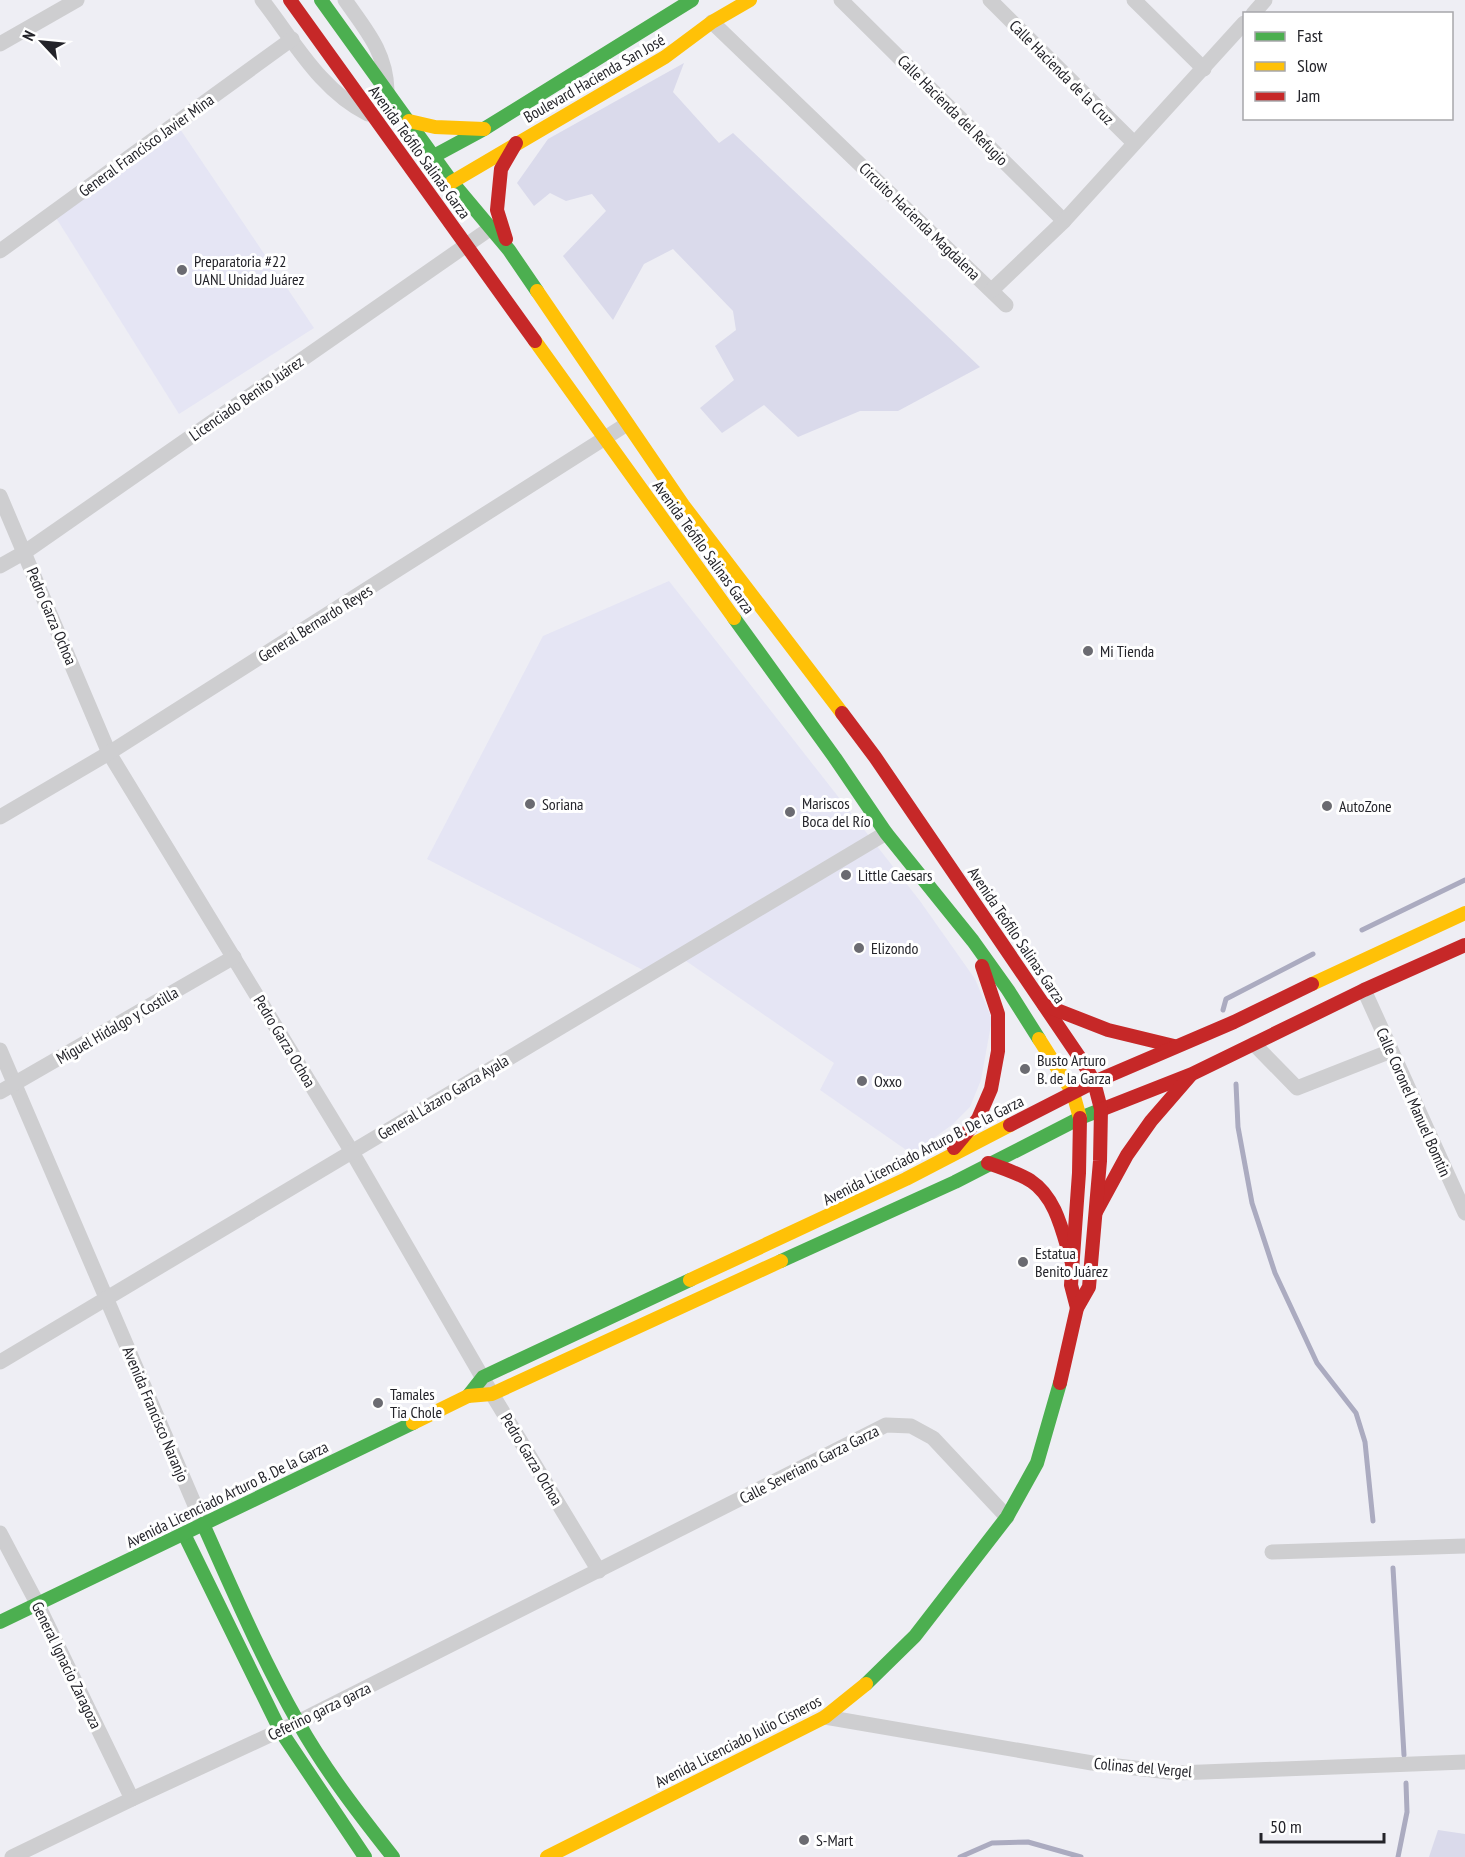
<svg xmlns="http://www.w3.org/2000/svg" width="1465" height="1857" viewBox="0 0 1465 1857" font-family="'PT Sans Narrow',sans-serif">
  <rect width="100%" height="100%" fill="#eeeef4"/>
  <g fill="#e5e5f4">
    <path d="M176,123L314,328L179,414L53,213Z"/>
    <path d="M669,581L920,901L975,979L992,1019L981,1080L970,1107L953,1124L912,1154L820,1090L834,1063L686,961L643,970L427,859L543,636Z"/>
  </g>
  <g fill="#dadaeb">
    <path d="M684,63L673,92L719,143L733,133L980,367L898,411H860L798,437L764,405L722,433L700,408L734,380L715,346L736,330L733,311L673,249L644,264L613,320L563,256L606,211L592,194L566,201L550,193L534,206L517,183L548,139Z"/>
    <path d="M1438,1830L1465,1834V1857H1429Z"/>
  </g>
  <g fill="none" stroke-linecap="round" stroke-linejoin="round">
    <g stroke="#ababc0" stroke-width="5">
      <path d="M1362,930L1465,880"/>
      <path d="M1223,1010L1226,999L1313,954"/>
      <path d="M1236,1084L1238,1127L1252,1203L1275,1273L1317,1363L1356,1413L1365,1442L1373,1521"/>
      <path d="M1393,1568L1404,1755"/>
      <path d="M960,1857L992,1843L1028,1842L1081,1857"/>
      <path d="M1398,1857L1407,1812L1406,1783"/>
    </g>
    <g stroke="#ceced0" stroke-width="15">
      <path d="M262,0C294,41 320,90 368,114"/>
      <path d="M345,0C366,30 386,52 387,90"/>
      <path d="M841,0L1064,221"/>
      <path d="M990,0L1134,143"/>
      <path d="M1134,0L1204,69"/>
      <path d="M1253,14L1265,0"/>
      <path d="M712,22L1006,305"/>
      <path d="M0,44L77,0"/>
      <path d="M0,251L292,39"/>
      <path d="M992,290L1064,221L1244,23"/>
      <path d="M0,496L109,753L352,1152L492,1394L599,1571"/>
      <path d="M0,566L25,552L491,228"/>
      <path d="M0,817L109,753L627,424"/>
      <path d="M1364,990L1465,1213"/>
      <path d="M1254,1044L1297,1088L1391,1051"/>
      <path d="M0,1050L203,1524"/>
      <path d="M0,1092L234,957"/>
      <path d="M0,1362L886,833"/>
      <path d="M0,1533L37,1603L132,1799"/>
      <path d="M1272,1552L1465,1546"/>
      <path d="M825,1717L1092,1763L1177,1773L1465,1762"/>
      <path d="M12,1857L132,1799L298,1722L886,1425L911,1426L933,1438L1007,1517"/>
    </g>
    <g stroke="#4caf50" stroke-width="14">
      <path d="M321,0L452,182L509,250L537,291"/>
      <path d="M434,156L484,129L692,0"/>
      <path d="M734,618L835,758L886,833L973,941L1008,990L1039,1039"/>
      <path d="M781,1261L955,1182L1080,1118L1103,1109"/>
      <path d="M468,1396L483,1377L690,1280"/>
      <path d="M203,1524C233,1591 262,1659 298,1722C325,1770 359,1814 393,1857"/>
      <path d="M184,1534L280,1730L365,1857"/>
      <path d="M0,1622L413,1423"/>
      <path d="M866,1684L915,1636L1007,1517L1037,1463L1060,1383"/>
    </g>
    <g stroke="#ffc107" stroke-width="14">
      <path d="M409,121L435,127L484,129"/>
      <path d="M452,182L665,57L712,22L750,0"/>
      <path d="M537,291L683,505L842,713"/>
      <path d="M535,341L734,618"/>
      <path d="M1312,984L1465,913"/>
      <path d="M1039,1039L1073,1093L1080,1118"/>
      <path d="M690,1280L906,1179L1010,1125"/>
      <path d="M413,1423L468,1396L492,1394L781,1261"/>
      <path d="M547,1857L825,1717L866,1684"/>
    </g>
    <g stroke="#c62828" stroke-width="14">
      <path d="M290,0L535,341"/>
      <path d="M506,239L497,210L501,169L516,143"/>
      <path d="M842,713L875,757L1084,1064L1094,1082L1101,1109"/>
      <path d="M1044,1005L1108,1030L1174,1046"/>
      <path d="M1103,1109L1192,1074L1364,990L1465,945"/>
      <path d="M1010,1125L1094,1082L1234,1022L1312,984"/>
      <path d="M954,1148L978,1119L991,1089L998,1051V1014L982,966"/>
      <path d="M988,1163C1003,1168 1018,1173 1031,1181C1057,1198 1063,1235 1072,1263"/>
      <path d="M1096,1212L1127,1155L1151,1121L1190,1076"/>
      <path d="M1077,1308L1071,1285L1079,1173L1080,1118"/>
      <path d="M1060,1383L1077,1308L1089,1287L1100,1161L1101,1109"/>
    </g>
  </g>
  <g fill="#6b6b71" stroke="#fff" stroke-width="2">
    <circle cx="182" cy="270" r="6"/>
    <circle cx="1088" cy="651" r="6"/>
    <circle cx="530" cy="804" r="6"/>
    <circle cx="1327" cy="806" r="6"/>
    <circle cx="790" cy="812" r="6"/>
    <circle cx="846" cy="875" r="6"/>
    <circle cx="859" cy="948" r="6"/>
    <circle cx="1025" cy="1069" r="6"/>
    <circle cx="862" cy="1081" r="6"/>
    <circle cx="1023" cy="1262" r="6"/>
    <circle cx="378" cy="1403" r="6"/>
    <circle cx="804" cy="1840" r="6"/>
  </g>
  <g text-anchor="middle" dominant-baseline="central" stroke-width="6" stroke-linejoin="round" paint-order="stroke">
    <g font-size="16" fill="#24242a" stroke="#fff">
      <text transform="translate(1062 72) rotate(45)">Calle Hacienda de la Cruz</text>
      <text transform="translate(594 78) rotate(-30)">Boulevard Hacienda San José</text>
      <text transform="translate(953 110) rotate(45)">Calle Hacienda del Refugio</text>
      <text transform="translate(146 145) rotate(-36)">General Francisco Javier Mina</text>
      <text transform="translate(420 152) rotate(54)">Avenida Teófilo Salinas Garza</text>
      <text transform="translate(920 221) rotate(44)">Circuito Hacienda Magdalena</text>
      <text transform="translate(246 398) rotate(-35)">Licenciado Benito Juárez</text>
      <text transform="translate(704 547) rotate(54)">Avenida Teófilo Salinas Garza</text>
      <text transform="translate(52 616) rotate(67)">Pedro Garza Ochoa</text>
      <text transform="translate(315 623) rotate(-32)">General Bernardo Reyes</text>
      <text transform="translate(1017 935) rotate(56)">Avenida Teófilo Salinas Garza</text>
      <text transform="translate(117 1025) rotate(-30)">Miguel Hidalgo y Costilla</text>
      <text transform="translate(285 1041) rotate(59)">Pedro Garza Ochoa</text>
      <text transform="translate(443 1097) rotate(-31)">General Lázaro Garza Ayala</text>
      <text transform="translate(1414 1102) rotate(66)">Calle Coronel Manuel Bomtin</text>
      <text transform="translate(923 1150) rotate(-27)">Avenida Licenciado Arturo B. De la Garza</text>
      <text transform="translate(156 1414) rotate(67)">Avenida Francisco Naranjo</text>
      <text transform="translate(532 1459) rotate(59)">Pedro Garza Ochoa</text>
      <text transform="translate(809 1464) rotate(-27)">Calle Severiano Garza Garza</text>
      <text transform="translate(227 1494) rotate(-26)">Avenida Licenciado Arturo B. De la Garza</text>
      <text transform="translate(67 1665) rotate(64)">General Ignacio Zaragoza</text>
      <text transform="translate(319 1711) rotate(-26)">Ceferino garza garza</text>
      <text transform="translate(738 1741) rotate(-27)">Avenida Licenciado Julio Cisneros</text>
      <text transform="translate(1143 1767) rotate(5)">Colinas del Vergel</text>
    </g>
    <g font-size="16" fill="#24242a" stroke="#fff" text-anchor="start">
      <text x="194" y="261">Preparatoria #22<tspan x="194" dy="18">UANL Unidad Juárez</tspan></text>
      <text x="1100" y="651">Mi Tienda</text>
      <text x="802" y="803">Mariscos<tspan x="802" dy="18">Boca del Río</tspan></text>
      <text x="542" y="804">Soriana</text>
      <text x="1339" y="806">AutoZone</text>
      <text x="858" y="875">Little Caesars</text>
      <text x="871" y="948">Elizondo</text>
      <text x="1037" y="1060">Busto Arturo<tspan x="1037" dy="18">B. de la Garza</tspan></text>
      <text x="874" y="1081">Oxxo</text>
      <text x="1035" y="1253">Estatua<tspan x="1035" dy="18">Benito Juárez</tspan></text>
      <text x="390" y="1394">Tamales<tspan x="390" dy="18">Tia Chole</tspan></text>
      <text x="816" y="1840">S-Mart</text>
    </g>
  </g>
  <rect x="1243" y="12" width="210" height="108" fill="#ffffff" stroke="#a7a7aa" stroke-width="1.5"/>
  <rect x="1255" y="32" width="30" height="9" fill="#4caf50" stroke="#a7a7aa" stroke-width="1.5"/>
  <text x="1297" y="42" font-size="18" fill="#24242a">Fast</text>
  <rect x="1255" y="62" width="30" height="9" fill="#ffc107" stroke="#a7a7aa" stroke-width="1.5"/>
  <text x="1297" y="72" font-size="18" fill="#24242a">Slow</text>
  <rect x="1255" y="92" width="30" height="9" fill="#c62828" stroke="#a7a7aa" stroke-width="1.5"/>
  <text x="1297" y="102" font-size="18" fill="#24242a">Jam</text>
  <g transform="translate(42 42) rotate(296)" stroke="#ffffff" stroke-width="4.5" paint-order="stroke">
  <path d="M0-4.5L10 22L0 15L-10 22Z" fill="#24242a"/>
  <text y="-9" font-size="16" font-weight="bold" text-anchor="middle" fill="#24242a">N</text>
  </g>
  <path d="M1261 1833v9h123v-9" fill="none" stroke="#24242a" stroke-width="3"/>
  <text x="1270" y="1833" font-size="18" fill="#24242a" stroke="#ffffff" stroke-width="4.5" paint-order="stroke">50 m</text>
</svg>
